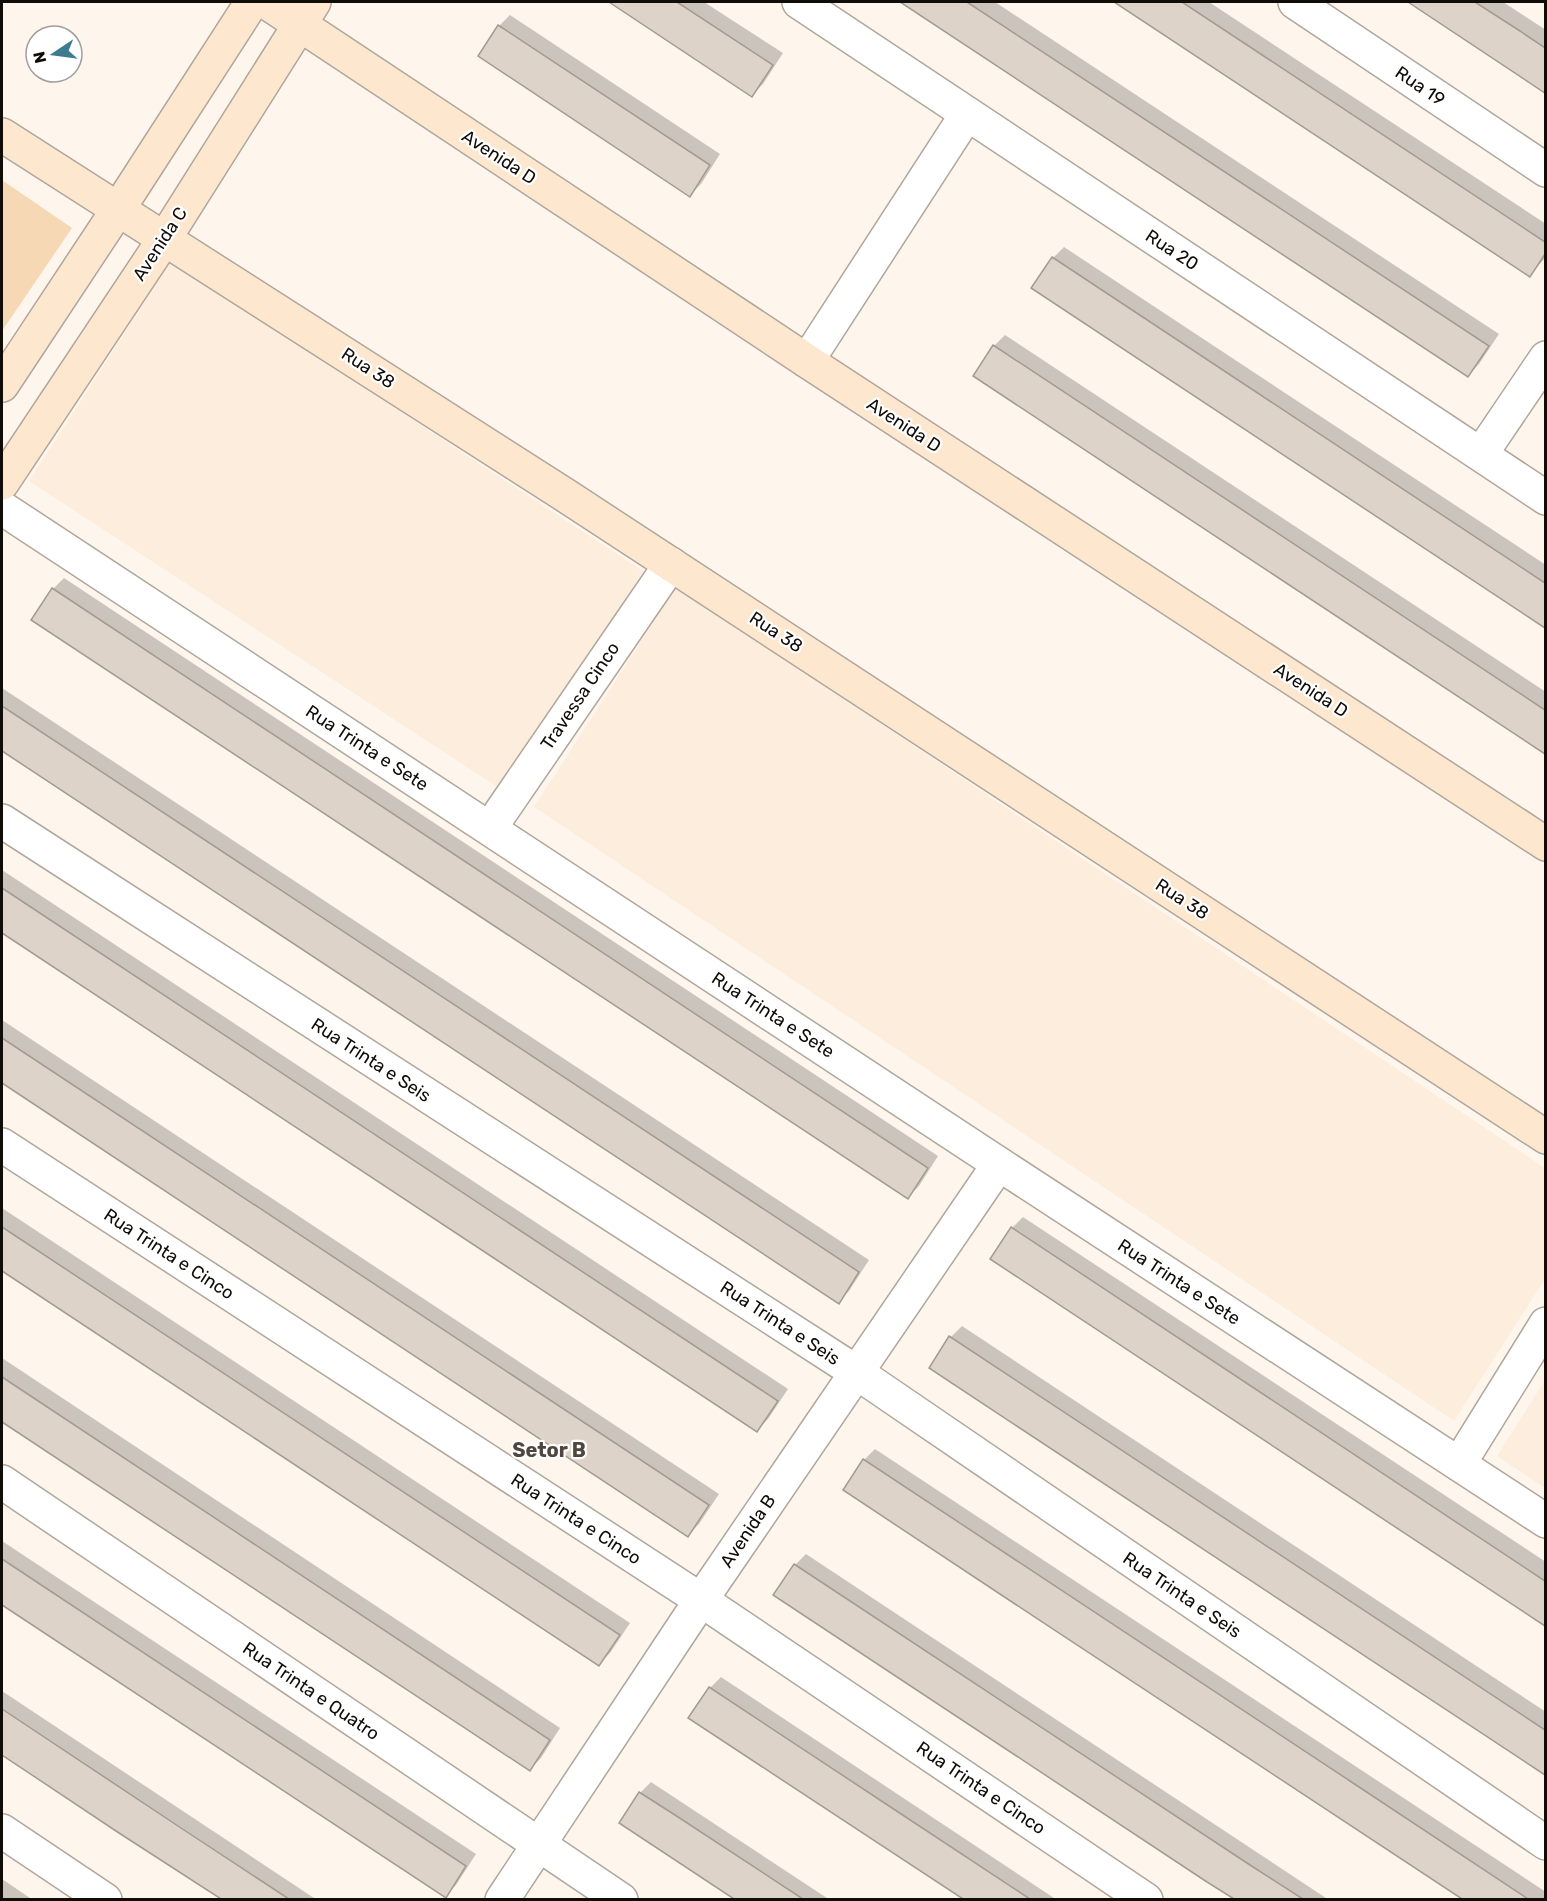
<svg xmlns="http://www.w3.org/2000/svg" width="1547" height="1901" viewBox="0 0 1547 1901" font-family="Rubik,sans-serif">
  <rect width="100%" height="100%" fill="#fef6ed"/>
  <g fill="#fdeddc">
    <path d="M171,261L643,571L502,790L29,481Z"/>
    <path d="M676,587L1545,1168V1279L1454,1421L534,807Z"/>
    <path d="M1545,1380V1488L1497,1456Z"/>
  </g>
  <path fill="#f7d8b4" d="M2,180L72,228L2,331Z"/>
  <g fill="#0003">
    <path d="M611,2H704L783,53L763,84L752,95Z"/>
    <path d="M902,2H995L1499,334L1479,364L1468,375Z"/>
    <path d="M1116,2H1209L1546,224V257L1530,275Z"/>
    <path d="M1410,2H1503L1546,30V91Z"/>
    <path d="M510,15L720,154L701,184L690,195L499,26Z"/>
    <path d="M1064,247L1546,565V626L1033,288L1053,258Z"/>
    <path d="M1005,335L1546,692V753L975,376L994,346Z"/>
    <path d="M64,578L938,1156L919,1186L908,1197L53,589Z"/>
    <path d="M2,688L869,1260L849,1291L838,1302L2,749Z"/>
    <path d="M2,870L788,1389L768,1419L757,1430L2,931Z"/>
    <path d="M2,1020L719,1494L699,1524L688,1535L2,1081Z"/>
    <path d="M2,1208L630,1623L610,1653L599,1664L2,1270Z"/>
    <path d="M1023,1217L1546,1562V1624L992,1258L1012,1228Z"/>
    <path d="M962,1326L1546,1712V1774L931,1367L951,1337Z"/>
    <path d="M2,1358L560,1728L541,1758L530,1769L2,1420Z"/>
    <path d="M875,1449L1546,1892V1900H1464L845,1490L864,1460Z"/>
    <path d="M2,1541L476,1854L456,1885L445,1896L2,1602Z"/>
    <path d="M806,1554L1329,1900H1236L775,1595L795,1565Z"/>
    <path d="M721,1677L1057,1900H965L690,1718L710,1688Z"/>
    <path d="M2,1691L317,1900H223L2,1753Z"/>
    <path d="M651,1782L830,1900H738L621,1822L640,1793Z"/>
    <path d="M2,1879L33,1900H2Z"/>
  </g>
  <g fill="#ddd3c8" stroke="#a49a90" stroke-width="1.5">
    <path d="M609,2H677L773,65L752,97Z"/>
    <path d="M900,2H967L1489,346L1468,377Z"/>
    <path d="M1114,2H1182L1545,242V254L1530,277Z"/>
    <path d="M1408,2H1475L1520,31L1545,48V93Z"/>
    <path d="M498,25L710,165L690,197L478,56Z"/>
    <path d="M1052,257L1545,583V628L1031,288Z"/>
    <path d="M993,345L1545,710V754L973,376Z"/>
    <path d="M52,588L928,1168L908,1199L31,620Z"/>
    <path d="M2,706L859,1272L839,1304L2,751Z"/>
    <path d="M2,888L778,1401L757,1432L2,933Z"/>
    <path d="M2,1038L709,1505L688,1537L2,1083Z"/>
    <path d="M2,1227L620,1635L599,1666L2,1271Z"/>
    <path d="M1011,1227L1545,1581V1626L990,1259Z"/>
    <path d="M949,1336L1545,1730V1775L929,1368Z"/>
    <path d="M2,1377L550,1740L530,1771L2,1422Z"/>
    <path d="M863,1459L1350,1781L1528,1899H1462L1015,1604L843,1490Z"/>
    <path d="M2,1559L466,1866L446,1898L2,1605Z"/>
    <path d="M794,1564L1250,1865L1303,1899H1234L1207,1882L773,1595Z"/>
    <path d="M709,1687L886,1804L1030,1899H963L688,1718Z"/>
    <path d="M2,1709L184,1830L289,1899H221L119,1833L2,1755Z"/>
    <path d="M639,1792L675,1815L803,1899H734L619,1823Z"/>
  </g>
  <g fill="none" stroke-linecap="round" stroke-linejoin="round">
    <g stroke="#b0a69b" stroke-width="36">
      <g id="street">
        <path d="M799,2L1546,498"/>
        <path d="M1295,2L1546,170"/>
        <path d="M807,361L967,114"/>
        <path d="M1481,454L1546,358"/>
        <path d="M2,508L999,1164L1546,1521"/>
        <path d="M2,821L856,1372L1546,1843"/>
        <path d="M490,828L671,564"/>
        <path d="M2,1145L701,1600L1146,1900"/>
        <path d="M1459,1464L1546,1324"/>
        <path d="M2,1482L621,1900"/>
        <path d="M2,1831L105,1900"/>
        <path d="M502,1900L701,1600L999,1164"/>
      </g>
    </g>
    <g stroke="#b0a69b" stroke-width="36">
      <g id="secondary">
        <path d="M266,2L807,361L1546,844"/>
        <path d="M2,135L568,497L1546,1137"/>
        <path d="M2,385L119,208L252,2"/>
        <path d="M2,483L165,238L314,2"/>
      </g>
    </g>
    <use href="#street" stroke="#fff" stroke-width="33"/>
    <use href="#secondary" stroke="#fde8cf" stroke-width="33"/>
  </g>
  <g text-anchor="middle" dominant-baseline="central" stroke-width="4.5" stroke-linejoin="round" paint-order="stroke">
    <g font-size="18" fill="#100d09" stroke="#fff">
      <text transform="translate(1420 86) rotate(34)">Rua 19</text>
      <text transform="translate(499 157) rotate(33)">Avenida D</text>
      <text transform="translate(160 244) rotate(-57)">Avenida C</text>
      <text transform="translate(1172 250) rotate(33)">Rua 20</text>
      <text transform="translate(368 368) rotate(33)">Rua 38</text>
      <text transform="translate(904 425) rotate(33)">Avenida D</text>
      <text transform="translate(776 632) rotate(33)">Rua 38</text>
      <text transform="translate(1311 690) rotate(33)">Avenida D</text>
      <text transform="translate(580 696) rotate(-56)">Travessa Cinco</text>
      <text transform="translate(367 748) rotate(33)">Rua Trinta e Sete</text>
      <text transform="translate(1182 899) rotate(33)">Rua 38</text>
      <text transform="translate(773 1015) rotate(33)">Rua Trinta e Sete</text>
      <text transform="translate(371 1060) rotate(33)">Rua Trinta e Seis</text>
      <text transform="translate(169 1254) rotate(33)">Rua Trinta e Cinco</text>
      <text transform="translate(1179 1282) rotate(33)">Rua Trinta e Sete</text>
      <text transform="translate(780 1323) rotate(33)">Rua Trinta e Seis</text>
      <text transform="translate(576 1519) rotate(33)">Rua Trinta e Cinco</text>
      <text transform="translate(748 1531) rotate(-56)">Avenida B</text>
      <text transform="translate(1182 1595) rotate(34)">Rua Trinta e Seis</text>
      <text transform="translate(311 1691) rotate(34)">Rua Trinta e Quatro</text>
      <text transform="translate(981 1788) rotate(34)">Rua Trinta e Cinco</text>
    </g>
    <g font-size="20" font-weight="bold" fill="#4f473d" stroke="#fff">
      <text x="549" y="1450">Setor B</text>
    </g>
  </g>
  <rect width="1547" height="1901" fill="none" stroke="#100d09" stroke-width="6"/>
  <g transform="translate(54 54) rotate(257)"><circle r="28" fill="#ffffff" stroke="#9f9e9d" stroke-width="1.5"/>
  <path d="M0-4.5L10 22L0 15L-10 22Z" fill="#3c7c90"/>
  <text y="-9" font-size="16" font-weight="bold" text-anchor="middle" fill="#100d09">N</text>
  </g>
</svg>
